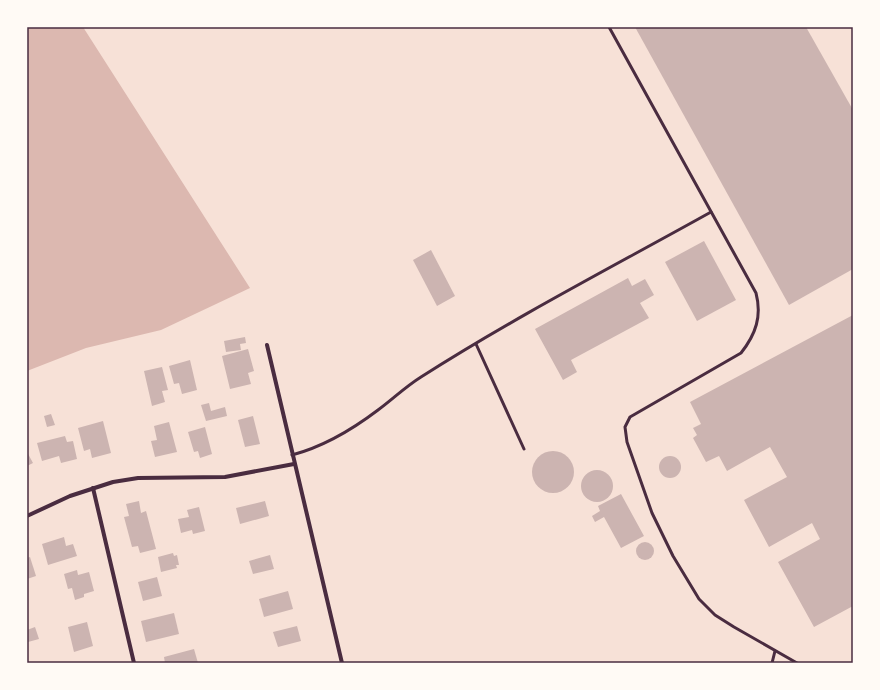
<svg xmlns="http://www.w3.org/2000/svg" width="880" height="690" viewBox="0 0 880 690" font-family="'Roboto Serif',serif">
  <rect width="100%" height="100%" fill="#f7e1d7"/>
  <path fill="#dcb8b0" d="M27,27H83L250,288L161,330L86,348L27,371Z"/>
  <g fill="#ccb4b1">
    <path d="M635,27H806L853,110V269L789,305Z"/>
    <path d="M704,241L736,300L697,321L665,262Z"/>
    <path d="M431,250L455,296L437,306L413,260Z"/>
    <path d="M628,278L632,286L645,279L654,295L640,303L649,318L571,360L577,372L563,380L535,329Z"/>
    <path d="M853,315V606L814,627L778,562L820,539L812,523L769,547L744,500L787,477L770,447L727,471L719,456L706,462L693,438L697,435L693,428L701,424L690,402Z"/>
    <path d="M245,337L246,343L240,344L241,350L226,352L224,341Z"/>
    <path d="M248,349L254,371L248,373L251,384L230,389L222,356Z"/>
    <path d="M190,360L197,390L182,394L179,383L174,384L169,366Z"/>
    <path d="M162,367L168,390L162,391L165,402L152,406L144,371Z"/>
    <path d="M209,403L211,411L225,407L227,416L206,421L201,405Z"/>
    <path d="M51,414L55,425L47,427L44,416Z"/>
    <path d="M253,416L260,444L245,447L238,420Z"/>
    <path d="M103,421L111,453L92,458L90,449L84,451L78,428Z"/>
    <path d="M169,422L177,452L155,457L151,441L157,440L154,426Z"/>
    <path d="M205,427L212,454L200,458L198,451L194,452L188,432Z"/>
    <path d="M65,436L67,442L73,441L77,459L61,463L59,456L42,461L37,443Z"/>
    <circle cx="553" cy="472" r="21"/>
    <path d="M27,452L33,463L27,466Z"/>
    <circle cx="670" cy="467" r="11"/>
    <circle cx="597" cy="486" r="16"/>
    <path d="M621,494L644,536L621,548L604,517L595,522L592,516L600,511L598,506Z"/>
    <path d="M139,501L141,513L146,511L156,549L140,553L138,546L132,547L124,517L129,516L126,504Z"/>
    <path d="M265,501L269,516L240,524L236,508Z"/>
    <path d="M199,507L205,531L193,534L192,530L181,533L178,519L189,517L187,510Z"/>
    <path d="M64,537L66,546L73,544L77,556L48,565L42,544Z"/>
    <circle cx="645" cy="551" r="9"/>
    <path d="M173,553L174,556L177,555L179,565H176L177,568L161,572L158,557Z"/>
    <path d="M270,555L274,569L253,574L249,561Z"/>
    <path d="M30,557L36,576L27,579V558Z"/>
    <path d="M77,570L78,575L89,572L94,591L84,594V597L75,600L72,588L68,589L64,574Z"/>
    <path d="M157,577L162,596L143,601L138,582Z"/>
    <path d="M288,591L293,609L264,617L259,599Z"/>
    <path d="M174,613L179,634L146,642L141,621Z"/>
    <path d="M87,622L93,646L74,652L68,627Z"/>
    <path d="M297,626L301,641L278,647L273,632Z"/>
    <path d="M35,627L39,639L28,642L27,630Z"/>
    <path d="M194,649L198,663H165L164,657Z"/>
  </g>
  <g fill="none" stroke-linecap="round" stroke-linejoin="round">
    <g stroke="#4a2c40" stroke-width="3">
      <path d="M609,27L756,293C762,316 756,334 741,353L630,417L625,427L627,442L652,513L673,556L699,599L715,615L734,627L797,663"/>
      <path d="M476,344L524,449"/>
      <path d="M292,455C322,447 353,429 378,410C393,399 405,387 421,377C515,317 614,266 711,212"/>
      <path d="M772,663L775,651"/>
    </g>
    <g stroke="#4a2c40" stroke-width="4">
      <path d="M267,345L342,663"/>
      <path d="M93,488L134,663"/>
      <path d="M27,516L70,496L113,482L138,478L225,477L294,464"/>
    </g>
  </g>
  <rect width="880" height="690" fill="none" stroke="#fffaf5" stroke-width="56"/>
  <rect x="28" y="28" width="824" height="634" fill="none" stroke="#4a2c40" stroke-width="1.5"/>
</svg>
